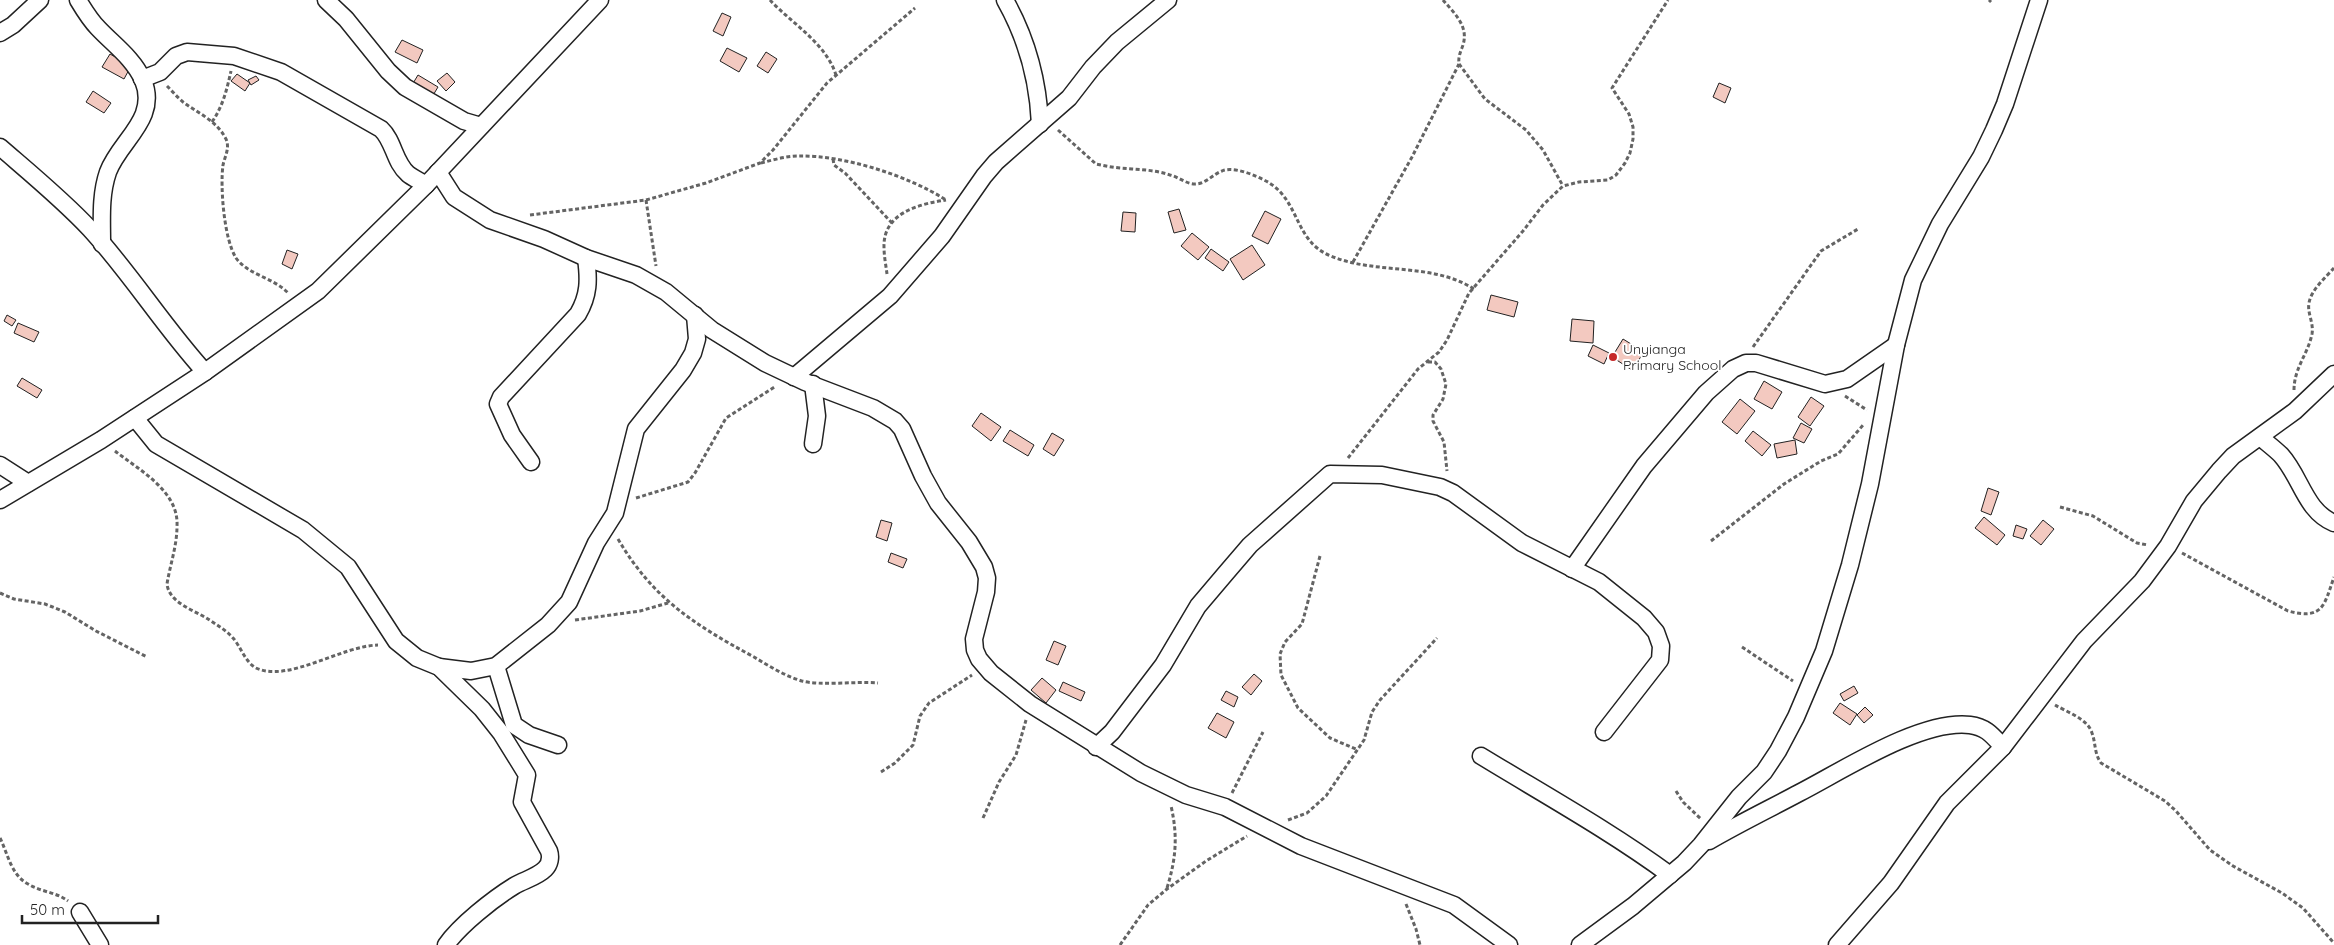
<svg xmlns="http://www.w3.org/2000/svg" width="2334" height="945" viewBox="0 0 2334 945" font-family="Quicksand,sans-serif">
  <rect width="100%" height="100%" fill="#fff"/>
  <g fill="#f3c9c0" stroke="#222">
    <path d="M722,13L731,17L723,36L713,31Z"/>
    <path d="M402,40L423,50L417,63L395,52Z"/>
    <path d="M727,48L747,58L739,72L720,61Z"/>
    <path d="M766,52L777,59L768,73L757,66Z"/>
    <path d="M110,54L131,66L124,79L102,67Z"/>
    <path d="M447,73L455,82L446,91L437,81Z"/>
    <path d="M237,74L250,83L245,91L231,81Z"/>
    <path d="M418,75L438,87L432,97L412,85Z"/>
    <path d="M256,76L259,80L251,85L248,80Z"/>
    <path d="M1719,83L1731,88L1725,103L1713,97Z"/>
    <path d="M93,91L111,103L104,113L86,102Z"/>
    <path d="M1179,209L1186,230L1174,233L1168,212Z"/>
    <path d="M1265,211L1281,219L1268,244L1252,236Z"/>
    <path d="M1123,212L1136,213L1135,232L1121,231Z"/>
    <path d="M1192,233L1209,247L1198,260L1181,246Z"/>
    <path d="M1252,245L1265,265L1243,280L1230,259Z"/>
    <path d="M1211,249L1229,262L1223,271L1205,258Z"/>
    <path d="M287,250L298,254L292,269L282,264Z"/>
    <path d="M1491,295L1518,302L1514,317L1487,310Z"/>
    <path d="M7,315L16,320L12,326L4,321Z"/>
    <path d="M1572,319L1594,321L1593,343L1570,341Z"/>
    <path d="M18,323L39,332L34,342L14,333Z"/>
    <path d="M1623,339L1644,352L1632,370L1612,357Z"/>
    <path d="M1593,345L1609,353L1604,364L1588,356Z"/>
    <path d="M22,378L42,390L37,398L17,386Z"/>
    <path d="M1764,381L1782,392L1772,409L1754,399Z"/>
    <path d="M1811,397L1824,406L1810,426L1798,417Z"/>
    <path d="M1740,399L1755,411L1737,434L1722,422Z"/>
    <path d="M981,413L1001,427L991,441L972,426Z"/>
    <path d="M1801,423L1812,429L1804,443L1793,438Z"/>
    <path d="M1010,430L1034,445L1028,456L1003,441Z"/>
    <path d="M1753,431L1771,445L1762,456L1745,441Z"/>
    <path d="M1052,433L1064,440L1054,456L1043,449Z"/>
    <path d="M1795,440L1797,454L1777,458L1774,444Z"/>
    <path d="M1988,488L1999,492L1991,515L1981,511Z"/>
    <path d="M1984,517L2005,535L1997,545L1975,528Z"/>
    <path d="M881,520L892,523L887,541L876,537Z"/>
    <path d="M2043,520L2054,529L2041,545L2030,536Z"/>
    <path d="M2016,525L2027,529L2023,539L2013,536Z"/>
    <path d="M891,553L907,559L903,568L888,562Z"/>
    <path d="M1054,641L1066,646L1058,665L1046,660Z"/>
    <path d="M1254,674L1262,681L1251,695L1242,687Z"/>
    <path d="M1042,678L1056,690L1046,703L1031,690Z"/>
    <path d="M1063,682L1085,692L1081,701L1059,691Z"/>
    <path d="M1854,686L1858,693L1844,701L1840,694Z"/>
    <path d="M1226,691L1238,697L1234,707L1221,700Z"/>
    <path d="M1840,703L1857,714L1850,725L1833,713Z"/>
    <path d="M1865,707L1873,715L1864,723L1857,715Z"/>
    <path d="M1217,713L1234,722L1226,738L1208,728Z"/>
  </g>
  <g fill="none" stroke-linecap="round" stroke-linejoin="round">
    <g stroke="#222" stroke-width="19">
      <g id="street">
        <path d="M78,0C84,10 90,20 98,28C114,45 133,58 143,80C159,119 120,140 108,172C100,195 102,220 102,244"/>
        <path d="M326,0L346,19L388,71L405,87L464,121L481,126"/>
        <path d="M1005,0C1027,39 1038,79 1040,124"/>
        <path d="M0,33L13,25L40,0"/>
        <path d="M142,79L160,72L176,56L187,52L234,56L281,72L381,129C394,141 394,162 408,174C413,178 420,181 426,185"/>
        <path d="M0,147C30,173 63,200 90,229C132,275 164,327 205,372"/>
        <path d="M438,172L454,197L490,220L544,239L586,258L636,275L666,292L712,330L765,363L805,382L873,408L895,421L902,429L923,476L938,503L969,542L984,567L987,578L986,592L974,639L975,650L979,659L991,673L1030,704L1141,773L1186,795L1225,807L1301,846L1454,905L1509,945"/>
        <path d="M794,377L890,296L942,236L984,176L996,162L1069,98L1093,67L1117,42L1168,0"/>
        <path d="M813,384L817,416L813,444"/>
        <path d="M135,418L156,444L303,530L348,567L396,641L417,658L439,667L482,709L501,733L527,775L522,802L549,851C551,857 550,864 545,869C537,877 524,880 514,886C493,899 460,925 446,945"/>
        <path d="M2260,437C2267,443 2275,449 2281,455C2301,477 2305,511 2334,523"/>
        <path d="M531,462L512,435L498,404L501,397L578,314C589,295 589,280 586,258"/>
        <path d="M0,465L28,483"/>
        <path d="M0,500L101,440L205,372L318,291L426,185L600,0"/>
        <path d="M1572,569L1644,466L1706,393L1733,369L1746,363H1756L1825,384L1847,379L1896,345"/>
        <path d="M496,666L514,725L529,735L558,745"/>
        <path d="M439,667L471,671L496,666L548,625L569,602L596,543L615,513L636,429L683,370L693,353L697,339L695,315"/>
        <path d="M1096,747L1112,732L1163,665L1198,606L1226,573L1250,545L1330,474L1382,475L1440,487L1453,493L1522,543L1599,582L1644,618L1656,632L1661,646L1660,660L1604,732"/>
        <path d="M1481,756C1545,795 1610,831 1670,875"/>
        <path d="M1709,841C1738,824 1769,809 1799,793C1842,771 1921,719 1970,725C1986,727 1992,735 2003,747"/>
        <path d="M80,912L100,945"/>
        <path d="M1580,945L1633,906L1684,863L1701,845L1739,797L1764,772L1778,751L1796,717L1824,651L1850,565L1870,484L1896,345L1913,280L1940,224L1981,157L1994,130L2005,104L2039,0"/>
        <path d="M1837,945L1891,883L1947,803L2003,747L2084,641L2142,581L2168,546L2194,501L2219,471L2233,456L2295,411L2334,374"/>
      </g>
    </g>
    <g stroke="#646464" stroke-width="3" stroke-dasharray="4 2.5" stroke-linecap="butt">
      <path d="M770,0C791,23 826,43 836,75"/>
      <path d="M1443,0C1454,13 1469,26 1463,45C1461,51 1458,56 1459,64L1485,99L1526,130L1543,150L1563,186"/>
      <path d="M1989,2L1991,0"/>
      <path d="M167,86C172,91 177,97 183,102C198,113 217,121 226,139C230,148 225,156 223,165C220,187 224,239 236,258C248,275 275,278 289,294"/>
      <path d="M212,122C223,106 227,89 231,71"/>
      <path d="M1058,130L1096,164L1106,166C1127,170 1150,168 1170,175C1179,177 1186,184 1195,184C1206,184 1213,174 1222,171C1233,166 1255,175 1266,181C1301,200 1293,241 1331,256C1376,275 1432,262 1474,289"/>
      <path d="M833,159L834,165L845,173L892,223"/>
      <path d="M761,163C773,160 786,156 799,156C844,155 909,176 946,200"/>
      <path d="M646,200L656,266"/>
      <path d="M530,215L646,200L706,183L760,163L773,150L827,83L915,8"/>
      <path d="M1353,262L1412,157L1459,64"/>
      <path d="M887,274C886,266 884,256 884,247C883,213 919,204 946,200"/>
      <path d="M1753,347L1821,251L1858,229"/>
      <path d="M1428,362H1435L1441,369L1446,384L1443,399L1433,415V421L1444,442L1447,471"/>
      <path d="M2294,390C2294,368 2308,354 2312,334C2314,323 2307,313 2309,303C2311,290 2326,277 2334,268"/>
      <path d="M1845,396L1867,410"/>
      <path d="M115,451C139,470 179,491 177,526C177,546 170,565 167,584C169,603 194,610 208,619C217,625 226,630 233,638C241,647 245,662 256,668C288,683 341,646 378,645"/>
      <path d="M1348,458L1418,369L1439,352L1447,340L1469,293L1523,231L1543,205L1563,186L1579,182L1608,180L1616,175L1625,163L1630,153L1633,139V127L1629,114L1612,88L1668,0"/>
      <path d="M636,498L688,482L695,473L726,418L776,386"/>
      <path d="M2060,507L2093,516L2137,543L2148,545"/>
      <path d="M618,539C653,599 695,625 754,657C769,666 785,676 802,681C822,686 855,681 878,683"/>
      <path d="M1711,541L1784,484L1821,461L1838,454L1864,424"/>
      <path d="M2182,553L2288,611C2323,620 2324,606 2334,577"/>
      <path d="M1320,556L1302,624L1285,642L1280,654L1281,675L1298,708L1330,738L1358,750"/>
      <path d="M0,593L14,599L45,604L65,612L96,631L147,657"/>
      <path d="M575,620L640,611L668,603"/>
      <path d="M1742,647L1793,681"/>
      <path d="M2055,705C2067,712 2088,719 2092,733C2096,744 2094,753 2101,763L2165,801L2176,811L2210,850L2233,866L2282,893L2303,908L2334,943"/>
      <path d="M881,772L895,763L913,745L920,716L929,703L972,675"/>
      <path d="M1676,791L1683,802L1701,819"/>
      <path d="M1232,793L1263,732"/>
      <path d="M983,818L999,782L1016,755L1026,720"/>
      <path d="M1288,820L1307,813L1326,796L1364,740L1372,712L1380,700L1437,638"/>
      <path d="M0,838C8,854 11,875 28,884C41,892 56,892 68,901"/>
      <path d="M1167,888C1176,859 1178,836 1171,806"/>
      <path d="M1406,904L1416,929L1420,945"/>
      <path d="M1120,945L1148,905L1167,889L1206,861L1247,836"/>
    </g>
    <use href="#street" stroke="#fff" stroke-width="16"/>
  </g>
  <circle fill="#c62828" stroke="#fff" stroke-width="2" cx="1613" cy="357" r="5"/>
  <g text-anchor="middle" dominant-baseline="central" stroke-width="4" stroke-linejoin="round" paint-order="stroke">
    <g font-size="14" fill="#222" stroke="#fff" text-anchor="start">
      <text x="1623" y="349">Unyianga<tspan x="1623" dy="16">Primary School</tspan></text>
    </g>
  </g>
  <path d="M22 915v8h136v-8" fill="none" stroke="#222222" stroke-width="2.5"/>
  <text x="30" y="915" font-size="15" fill="#222222" stroke="#ffffff" stroke-width="4" paint-order="stroke">50 m</text>
</svg>
